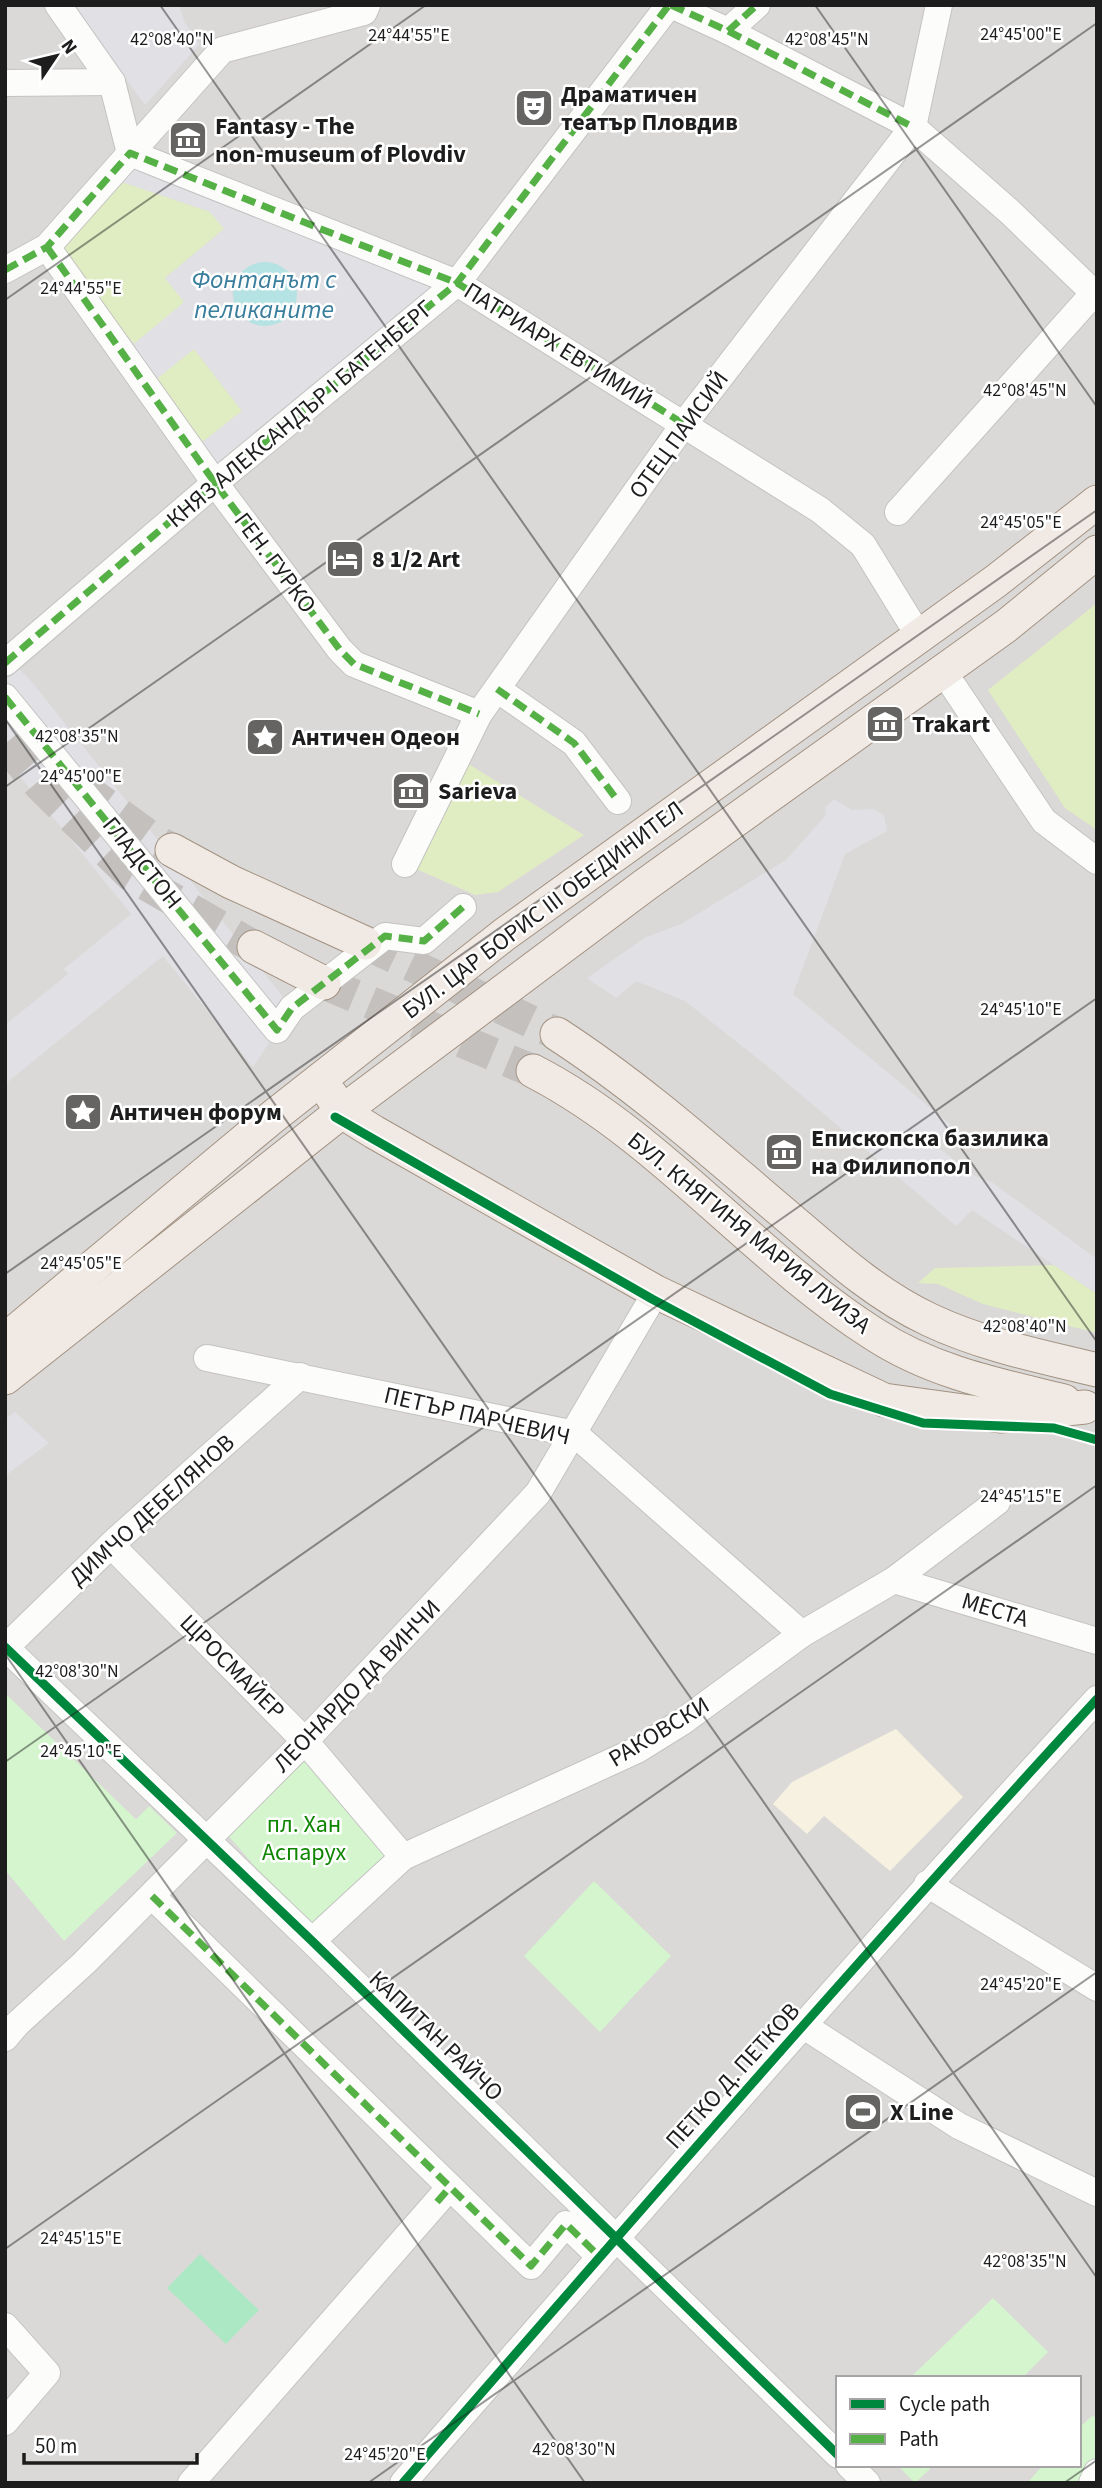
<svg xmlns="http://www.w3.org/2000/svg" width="1102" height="2488" viewBox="0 0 1102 2488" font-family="'Source Sans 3',sans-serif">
  <rect width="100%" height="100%" fill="#ece9e6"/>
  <path fill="#dbd9d7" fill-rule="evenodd" d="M5,5H1097V2483H5ZM838,2378H1079V2465H838Z"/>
  <path fill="#f6f1e0" d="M896,1729L963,1797L890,1871L824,1816L807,1834L773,1804L792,1782Z"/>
  <g fill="#e0ecc1">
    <path d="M116,180L211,212L224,229L165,278L185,302L134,344L54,251Z"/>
    <path d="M194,349L242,411L201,443L153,381Z"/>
    <path d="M1097,603V830L1065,808L988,690Z"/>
    <path d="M457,757L584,835L498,892L475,895L405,864Z"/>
    <path d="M1054,1265L1097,1294V1333L983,1304L938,1284L918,1283L935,1268Z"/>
  </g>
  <g fill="#d4f5ce">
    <path d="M5,1693L136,1819L149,1806L177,1833L64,1941L5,1870Z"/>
    <path d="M306,1759L394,1854L309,1929L226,1833Z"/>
    <path d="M594,1881L671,1956L600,2032L524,1956Z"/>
    <path d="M993,2298L1048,2352L1022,2378H910Z"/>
    <path d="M1092,2416L1097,2418V2457L1085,2483H1027L1043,2465H1079V2428Z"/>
    <path d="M897,2465H934L915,2483Z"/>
  </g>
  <path fill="#ace8c3" d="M200,2254L259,2310L226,2344L167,2288Z"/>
  <g fill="#dad9d7">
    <path d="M924,5H940L913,113L899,109Z"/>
    <path d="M891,127L901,134L676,413Z"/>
    <path d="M604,499L606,505L614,508L482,703L472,696Z"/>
    <path d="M653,500L699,534L671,573L624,539Z"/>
    <path d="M912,941L941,964L866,1055L793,994L819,1003L826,983L882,1003L900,952Z"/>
    <path d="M351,1167L376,1172L474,1228L436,1310L377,1285L375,1261L317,1249L299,1236L349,1195L345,1172Z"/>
    <path d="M924,1289L961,1305L1045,1328L1097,1340V1363L928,1313Z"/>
    <path d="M276,1554L325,1605L288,1641L281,1634L287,1628L254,1595L213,1634L203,1624Z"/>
    <path d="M5,1668L149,1806L136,1819L5,1693Z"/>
    <path d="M715,1817L754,1855L691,1922L651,1885Z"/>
    <path d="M798,1913L820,1934L660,2105L638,2084Z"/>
    <path d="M949,2145L980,2160L1009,2276L903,2378H871L979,2268Z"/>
    <path d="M655,2303L823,2460L808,2475L640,2317Z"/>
    <path d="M384,2438L409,2460L389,2483H344Z"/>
    <path d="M1003,2465H1043L1027,2483H986Z"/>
  </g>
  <g fill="#e0e0e5" fill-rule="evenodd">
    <path d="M79,5H179L185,23L200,44L145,105L74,9Z"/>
    <path d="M130,153L457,283L215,483L47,247ZM116,180L210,212L224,229L165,278L184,302L134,344L55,251ZM239,274L278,323L257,325L248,321L240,314L232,294L234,284ZM194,349L242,411L201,443L153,382Z"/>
    <path d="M5,655L31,681L292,1008L253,1067L163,956L5,1084V1025L68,974L64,969L131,914L5,758Z"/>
    <path d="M834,799L852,810L873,809L884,815L887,831L845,854L793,994L951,1125L936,1146L975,1176L993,1183L1097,1259V1294L972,1210L956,1226L766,1065L685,1001L636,981L616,998L587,978L646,937L681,924L786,860L826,815L825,807Z"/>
    <path d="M15,1412L49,1443L5,1476V1419Z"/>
  </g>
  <circle fill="#b5e2e3" cx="265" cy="294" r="32"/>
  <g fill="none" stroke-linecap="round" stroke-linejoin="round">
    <g stroke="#c3c0be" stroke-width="33" stroke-dasharray="33 17" stroke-linecap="butt">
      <path d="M5,744L40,785L131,875L254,947"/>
      <path d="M79,785L150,837L172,850"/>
      <path d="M365,943L557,1034"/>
      <path d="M324,983L533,1071"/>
    </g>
    <g stroke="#c4c3c2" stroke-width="28">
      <g id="minor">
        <path d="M58,5L112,82L130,153"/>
        <path d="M671,5L728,31L913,127L1011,213L1097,296"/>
        <path d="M728,31L757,5"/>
        <path d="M5,83L112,82"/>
        <path d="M130,153L457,283L820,510L863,545L919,636"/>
        <path d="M47,247L215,483L340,650L354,664L479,714"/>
        <path d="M5,270L47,247L222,50L364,12L367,5"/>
        <path d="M898,512L1094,293"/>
        <path d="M5,663L215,483L457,283L669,5"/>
        <path d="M943,671L1044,821L1097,861"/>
        <path d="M497,689L574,743L618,801"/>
        <path d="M5,697L277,1030L292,1008L385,936L424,941L463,907"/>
        <path d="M405,864L479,714L684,424L913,127L939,5"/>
        <path d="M207,1358L575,1434L802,1634"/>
        <path d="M111,1545L305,1741L403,1857"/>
        <path d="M894,1580L1097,1641"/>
        <path d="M5,1647L312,1941L838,2455"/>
        <path d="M6,1647L114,1542L300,1376"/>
        <path d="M927,1884L1097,1988"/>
        <path d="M152,1896L531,2266L566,2224L599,2256"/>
        <path d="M312,1941L403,1857L637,1750L682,1722L802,1634L894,1580L997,1502"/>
        <path d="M804,2026L959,2126L1097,2193"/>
        <path d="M5,2038L17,2024L84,1963L305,1741L538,1493L656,1292"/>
        <path d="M5,2326L47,2373L5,2422"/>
        <path d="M849,2465L867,2483"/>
        <path d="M191,2483L450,2187"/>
        <path d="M403,2483C632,2220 861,1956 1097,1699"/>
        <path d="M1092,2483L1097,2472"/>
      </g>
    </g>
    <g stroke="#a29282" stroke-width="35">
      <g id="major">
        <path d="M172,850L231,882L365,943"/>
        <path d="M254,947L324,983"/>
        <path d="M557,1034C637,1086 708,1149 781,1211C828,1251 874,1294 930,1320C983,1345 1040,1356 1097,1370"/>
        <path d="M533,1071C661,1137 753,1257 874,1334C932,1372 998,1385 1064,1401"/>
        <path d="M331,1095L342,1112L374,1132L656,1292L884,1400L1000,1416L1085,1407"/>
        <path d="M5,1340L270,1119L505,934L996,581L1097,502"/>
        <path d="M5,1378L335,1117L645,885L1006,626L1097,552"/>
      </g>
    </g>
    <use href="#minor" stroke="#fcfcfb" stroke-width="26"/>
    <use href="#major" stroke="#f1e9e3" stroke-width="33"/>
    <g stroke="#55b145" stroke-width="7" stroke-dasharray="14 7" stroke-linecap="butt">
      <path d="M671,5L728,31L913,127"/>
      <path d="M728,31L757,5"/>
      <path d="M47,247L215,483L340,650L354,664L479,714"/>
      <path d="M5,270L47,247L130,153L457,283L684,424"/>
      <path d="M5,663L215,483L457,283L669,5"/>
      <path d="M497,689L574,743L618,801"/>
      <path d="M5,697L277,1030L292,1008L385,936L424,941L463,907"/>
      <path d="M152,1896L531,2266L566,2224L599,2256"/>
      <path d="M437,2202L450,2187"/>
    </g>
    <g stroke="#fff" stroke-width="13">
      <g id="cycleway">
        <path d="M335,1117L652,1299L830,1394L923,1423L1054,1428L1097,1440"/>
        <path d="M5,1647L312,1941L838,2455"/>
        <path d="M403,2483C632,2220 861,1956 1097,1699"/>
      </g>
    </g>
    <use href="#cycleway" stroke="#00873e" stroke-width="9"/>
  </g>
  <path fill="none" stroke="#1d1d1d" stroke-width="2" stroke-opacity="0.45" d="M160,5L1097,1342M815,5L1097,407M5,300L426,5M5,719L1097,2278M5,787L1097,23M5,1274L1097,510M5,1654L585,2483M5,1762L1097,998M5,2249L1097,1485M368,2483L1097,1972M1064,2483L1097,2460"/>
  <defs>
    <g id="theatre-square" transform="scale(2.0125)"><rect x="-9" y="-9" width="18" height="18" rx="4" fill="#656463" stroke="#fff"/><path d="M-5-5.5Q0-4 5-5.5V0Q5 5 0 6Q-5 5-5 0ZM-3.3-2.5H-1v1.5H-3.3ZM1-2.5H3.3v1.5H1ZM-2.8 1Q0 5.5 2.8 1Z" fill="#fff"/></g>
    <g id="museum-square" transform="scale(2.0125)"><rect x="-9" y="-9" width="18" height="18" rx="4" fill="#656463" stroke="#fff"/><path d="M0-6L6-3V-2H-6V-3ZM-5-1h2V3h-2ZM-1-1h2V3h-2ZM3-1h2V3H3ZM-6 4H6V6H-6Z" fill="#fff"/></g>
    <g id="hotel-square" transform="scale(2.0125)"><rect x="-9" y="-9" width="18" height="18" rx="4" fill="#656463" stroke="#fff"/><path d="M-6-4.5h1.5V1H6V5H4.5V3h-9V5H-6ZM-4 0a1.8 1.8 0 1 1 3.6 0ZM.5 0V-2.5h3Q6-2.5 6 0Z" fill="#fff"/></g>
    <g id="sight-square" transform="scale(2.0125)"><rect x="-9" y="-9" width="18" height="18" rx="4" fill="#656463" stroke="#fff"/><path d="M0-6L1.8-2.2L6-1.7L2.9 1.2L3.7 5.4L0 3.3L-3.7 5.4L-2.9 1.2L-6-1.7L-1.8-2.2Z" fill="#fff"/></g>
    <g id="stadium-square" transform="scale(2.0125)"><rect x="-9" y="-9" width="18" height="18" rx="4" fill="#656463" stroke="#fff"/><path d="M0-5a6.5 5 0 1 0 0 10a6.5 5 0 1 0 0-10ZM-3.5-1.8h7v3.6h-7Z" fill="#fff"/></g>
  </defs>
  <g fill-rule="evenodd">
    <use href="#theatre-square" x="534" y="108"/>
    <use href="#museum-square" x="188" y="140"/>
    <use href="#hotel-square" x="345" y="559"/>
    <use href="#museum-square" x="885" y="724"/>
    <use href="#sight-square" x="265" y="737"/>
    <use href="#museum-square" x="411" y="791"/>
    <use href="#sight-square" x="83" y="1112"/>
    <use href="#museum-square" x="784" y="1152"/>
    <use href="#stadium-square" x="863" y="2112"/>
  </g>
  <g text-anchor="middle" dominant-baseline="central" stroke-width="5" stroke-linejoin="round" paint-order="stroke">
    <g font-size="24" font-weight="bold" fill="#1d1d1d" stroke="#fff" text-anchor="start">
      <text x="561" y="94">Драматичен<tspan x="561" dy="28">театър Пловдив</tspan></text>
      <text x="215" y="126">Fantasy - The<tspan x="215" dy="28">non-museum of Plovdiv</tspan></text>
      <text x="372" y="559">8 1/2 Art</text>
      <text x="912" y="724">Trakart</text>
      <text x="292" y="737">Античен Одеон</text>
      <text x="438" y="791">Sarieva</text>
      <text x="110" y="1112">Античен форум</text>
      <text x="811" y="1138">Епископска базилика<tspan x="811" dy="28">на Филипопол</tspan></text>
      <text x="890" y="2112">X Line</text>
    </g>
    <g font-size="24" fill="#1d1d1d" stroke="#fff">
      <text transform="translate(558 346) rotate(32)">ПАТРИАРХ ЕВТИМИЙ</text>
      <text transform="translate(300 414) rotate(-40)">КНЯЗ АЛЕКСАНДЪР I БАТЕНБЕРГ</text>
      <text transform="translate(679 435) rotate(-54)">ОТЕЦ ПАИСИЙ</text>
      <text transform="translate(275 563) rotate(53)">ГЕН. ГУРКО</text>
      <text transform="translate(142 863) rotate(51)">ГЛАДСТОН</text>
      <text transform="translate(543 910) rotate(-37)">БУЛ. ЦАР БОРИС III ОБЕДИНИТЕЛ</text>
      <text transform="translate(749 1233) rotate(39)">БУЛ. КНЯГИНЯ МАРИЯ ЛУИЗА</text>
      <text transform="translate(477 1416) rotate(13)">ПЕТЪР ПАРЧЕВИЧ</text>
      <text transform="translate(152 1510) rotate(-42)">ДИМЧО ДЕБЕЛЯНОВ</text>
      <text transform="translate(995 1610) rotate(17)">МЕСТА</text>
      <text transform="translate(232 1667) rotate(45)">ЩРОСМАЙЕР</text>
      <text transform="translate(357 1686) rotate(-46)">ЛЕОНАРДО ДА ВИНЧИ</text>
      <text transform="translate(659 1732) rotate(-31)">РАКОВСКИ</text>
      <text transform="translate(436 2036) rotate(44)">КАПИТАН РАЙЧО</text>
      <text transform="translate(733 2076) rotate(-48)">ПЕТКО Д. ПЕТКОВ</text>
    </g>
    <g font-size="24" fill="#0f8601" stroke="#fff">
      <text x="304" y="1824">пл. Хан<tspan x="304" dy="28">Аспарух</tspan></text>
    </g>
    <g font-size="26" font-style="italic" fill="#3a7e9d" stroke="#fff">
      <text x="264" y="279">Фонтанът с<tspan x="264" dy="30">пеликаните</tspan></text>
    </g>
  </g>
  <g font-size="18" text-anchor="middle" fill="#1d1d1d" stroke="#fff" stroke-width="5" stroke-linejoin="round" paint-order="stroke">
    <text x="1021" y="40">24°45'00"E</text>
    <text x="409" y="41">24°44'55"E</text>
    <text x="172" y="45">42°08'40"N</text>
    <text x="827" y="45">42°08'45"N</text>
    <text x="81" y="294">24°44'55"E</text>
    <text x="1025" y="396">42°08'45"N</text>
    <text x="1021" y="528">24°45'05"E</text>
    <text x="77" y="742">42°08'35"N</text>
    <text x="81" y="782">24°45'00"E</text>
    <text x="1021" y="1015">24°45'10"E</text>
    <text x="81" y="1269">24°45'05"E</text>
    <text x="1025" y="1332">42°08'40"N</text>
    <text x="1021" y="1502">24°45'15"E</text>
    <text x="77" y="1677">42°08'30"N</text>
    <text x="81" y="1757">24°45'10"E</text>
    <text x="1021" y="1990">24°45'20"E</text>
    <text x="81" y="2244">24°45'15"E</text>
    <text x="1025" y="2267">42°08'35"N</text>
    <text x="574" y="2455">42°08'30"N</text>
    <text x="385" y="2460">24°45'20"E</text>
  </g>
  <rect width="1102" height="2488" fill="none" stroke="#1d1d1d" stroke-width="14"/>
  <rect x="836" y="2376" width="245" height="91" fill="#ffffff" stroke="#a5a5a5" stroke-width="2"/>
  <rect x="850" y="2399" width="35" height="10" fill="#00873e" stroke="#a5a5a5" stroke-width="2"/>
  <text x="899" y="2411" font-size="21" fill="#1d1d1d">Cycle path</text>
  <rect x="850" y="2434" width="35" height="10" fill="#55b145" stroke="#a5a5a5" stroke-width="2"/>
  <text x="899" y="2446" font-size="21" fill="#1d1d1d">Path</text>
  <g transform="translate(56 56) rotate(55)" stroke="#ffffff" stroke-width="5" paint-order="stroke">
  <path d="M0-5L12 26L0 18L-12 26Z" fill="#1d1d1d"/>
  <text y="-10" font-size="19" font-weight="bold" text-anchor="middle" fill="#1d1d1d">N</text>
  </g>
  <path d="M24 2453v10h173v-10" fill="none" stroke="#1d1d1d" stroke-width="3.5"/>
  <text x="35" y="2453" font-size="21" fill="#1d1d1d" stroke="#ffffff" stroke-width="5" paint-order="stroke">50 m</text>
</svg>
